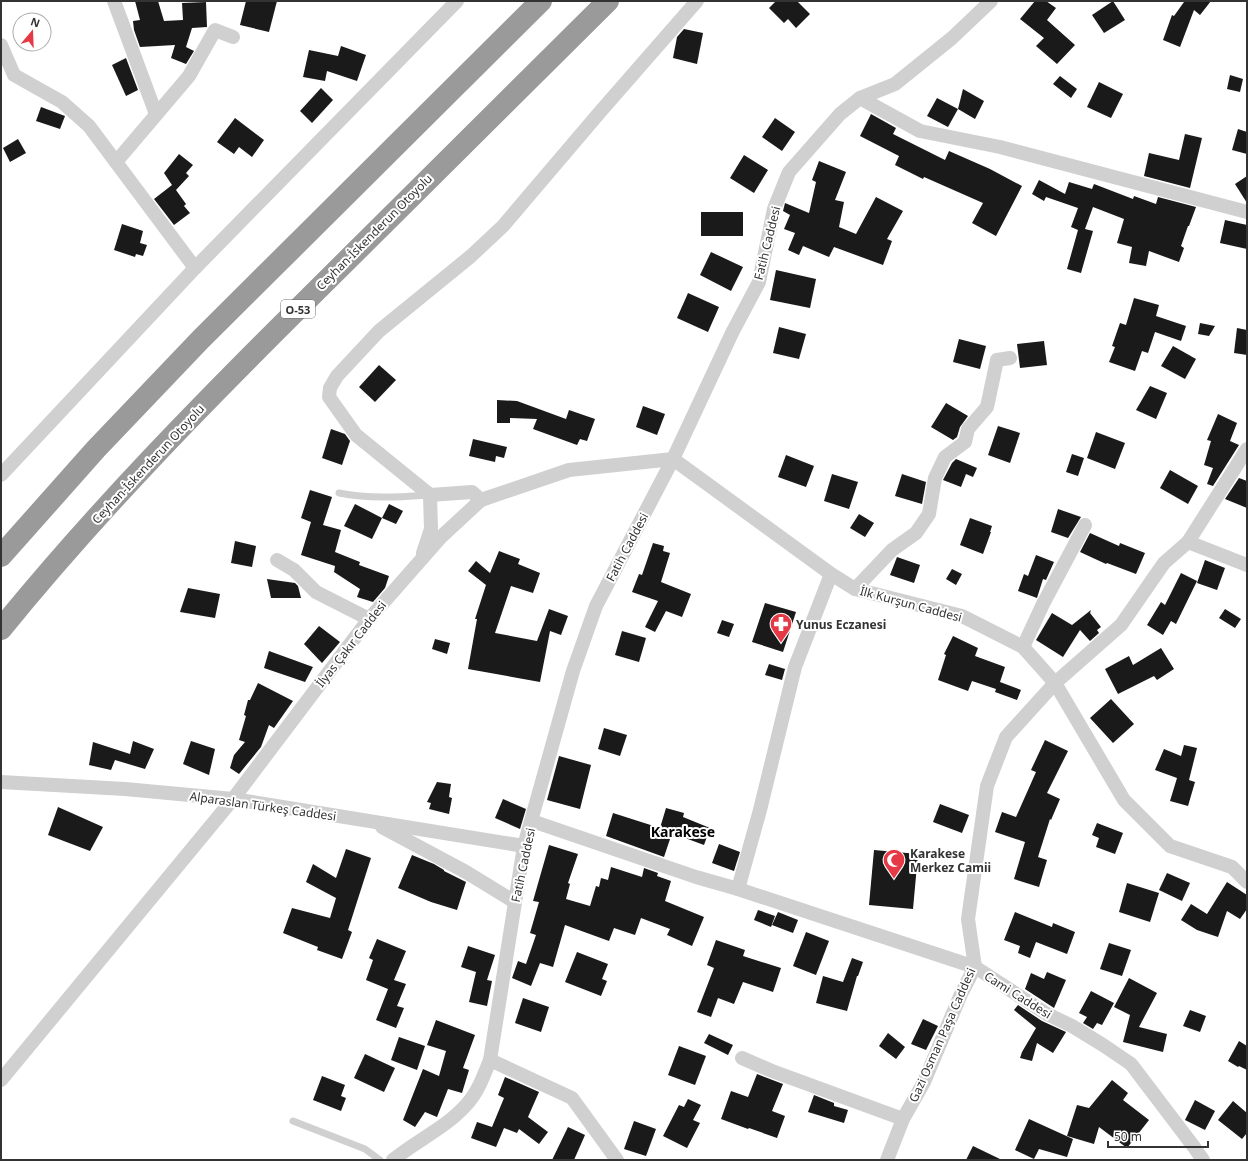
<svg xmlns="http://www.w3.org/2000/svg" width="1248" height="1161" viewBox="0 0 1248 1161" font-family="'Noto Sans',sans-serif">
  <rect width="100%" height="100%" fill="#fff"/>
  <g fill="#1a1a1a">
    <path d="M135,1H158L164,21L183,20L182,3L206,2L207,27L192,28L186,47L194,51L186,64L171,58L175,45L140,47L134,30L133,21L140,20Z"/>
    <path d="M246,1H277L269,32L240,25Z"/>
    <path d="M776,1H797L810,14L796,28L788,19L784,23L769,8Z"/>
    <path d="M1035,1H1046L1056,8L1047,20L1075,45L1057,64L1036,46L1044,38L1020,19Z"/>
    <path d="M1113,1L1125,20L1104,33L1092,15Z"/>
    <path d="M1182,1H1211L1200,15L1194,10L1180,47L1163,40L1172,15L1174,16L1184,2Z"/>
    <path d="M684,29L703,33L697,64L673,58L677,37Z"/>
    <path d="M341,46L366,55L357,81L327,71L325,81L303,77L309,50L338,56Z"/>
    <path d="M126,58L138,90L126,96L112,65Z"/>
    <path d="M1230,75L1243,79L1240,92L1227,89Z"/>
    <path d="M1060,76L1077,89L1071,98L1053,84Z"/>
    <path d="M1099,82L1123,94L1111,118L1087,107Z"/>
    <path d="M321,88L333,100L312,123L300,111Z"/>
    <path d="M963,89L984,101L975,119L958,109Z"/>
    <path d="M937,98L958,109L948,127L927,116Z"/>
    <path d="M41,107L65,116L60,129L36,121Z"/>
    <path d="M871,114L896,128L893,134L945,160L949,151L990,169L1022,186L996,236L972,223L983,203L924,177L923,179L895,165L899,156L860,136Z"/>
    <path d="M235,118L264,140L252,157L239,147L234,154L217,142Z"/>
    <path d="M775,118L795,132L782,151L762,137Z"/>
    <path d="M1238,129L1247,132V154L1232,150Z"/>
    <path d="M1185,134L1202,138L1190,188L1144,176L1149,153L1179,160Z"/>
    <path d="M18,139L26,153L10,162L3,148Z"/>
    <path d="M179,154L193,165L186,173L189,176L176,190L186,204L184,206L190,213L174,225L154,199L172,185L164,173Z"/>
    <path d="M744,155L768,170L754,193L730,178Z"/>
    <path d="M819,161L846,172L835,200L844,202L839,227L856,234L876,197L903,211L887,239L892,241L883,265L834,247L829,257L803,246L799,255L788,250L795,233L784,229L790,215L783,211L785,203L809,213L816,182L812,180Z"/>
    <path d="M1247,176V203L1235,184Z"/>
    <path d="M1039,180L1065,194L1069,182L1092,189L1094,184L1133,199L1134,196L1156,204L1158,197L1196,207L1189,226H1188L1181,246L1184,248L1179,262L1149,251L1146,266L1129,263L1132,247L1117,243L1124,219L1093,207L1085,229L1093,231L1081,273L1067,269L1078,230L1071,227L1078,208L1046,197L1044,201L1032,194Z"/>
    <rect x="701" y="212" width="42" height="24"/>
    <path d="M1225,220L1247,225V249L1220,243Z"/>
    <path d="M122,224L143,231L140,243L147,245L143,256L136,254L135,257L114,250Z"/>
    <path d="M711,252L743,267L731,291L700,275Z"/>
    <path d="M776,270L816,279L810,308L770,300Z"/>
    <path d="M688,293L719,307L708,332L677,318Z"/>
    <path d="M1134,298L1159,305L1156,316L1186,326L1181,341L1155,332L1148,353L1142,351L1135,371L1109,362L1115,347L1112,346L1120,323L1126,325Z"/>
    <path d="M1200,323L1215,326L1209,336L1198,334Z"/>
    <path d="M779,327L806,334L799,359L773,353Z"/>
    <path d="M1237,328L1247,330V355L1234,353Z"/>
    <path d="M959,339L986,346L980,369L953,362Z"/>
    <path d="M1044,341L1047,365L1020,368L1017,344Z"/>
    <path d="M1173,346L1196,359L1185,379L1161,366Z"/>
    <path d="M379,365L396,380L375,402L359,387Z"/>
    <path d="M1150,386L1167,393L1156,419L1136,410Z"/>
    <path d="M497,400L517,401L566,419L569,410L595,419L587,441L580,439L577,445L533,429L537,419L510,418V423H497Z"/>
    <path d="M946,403L968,416L960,427L957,437L953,440L931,427Z"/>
    <path d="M643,406L665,414L657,435L636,427Z"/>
    <path d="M1218,414L1237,423L1230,441L1239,445L1213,486L1207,484L1213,468L1204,465L1211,441L1207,440Z"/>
    <path d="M998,426L1020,433L1010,463L988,455Z"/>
    <path d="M331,429L345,434L350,441L342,465L322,458Z"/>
    <path d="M1096,432L1125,443L1115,469L1087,458Z"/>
    <path d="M473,439L507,447L504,458L496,456L495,462L469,456Z"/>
    <path d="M1072,454L1084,458L1078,476L1066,472Z"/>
    <path d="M786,455L814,466L806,487L778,477Z"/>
    <path d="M956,459L977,468L973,477L966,474L961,487L943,480L952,463Z"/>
    <path d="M1170,470L1198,486L1188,504L1160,488Z"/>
    <path d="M832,474L858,482L849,509L824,501Z"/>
    <path d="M902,474L926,482L922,504L895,496Z"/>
    <path d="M1239,478L1247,481V508L1225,499Z"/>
    <path d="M310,490L332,497L323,525L341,530L335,552L360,562L359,565L389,576L385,588L373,602L357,597L360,589L334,572L335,566L301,555L311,522L301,518Z"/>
    <path d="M355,504L382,518L372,539L344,526Z"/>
    <path d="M389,504L403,511L396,524L382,518Z"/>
    <path d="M1058,509L1081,517L1068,538L1051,532Z"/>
    <path d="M859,514L874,523L865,537L850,528Z"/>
    <path d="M970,518L992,526L990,532H991L983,554L960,545Z"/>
    <path d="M1090,533L1119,546L1120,543L1145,553L1136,574L1107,563L1106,564L1080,552Z"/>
    <path d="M235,541L256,546L252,567L231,563Z"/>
    <path d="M653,543L664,546L663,551L670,553L661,582L691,594L682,617L666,611L655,632L645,627L658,601L632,592L639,574L642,575Z"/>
    <path d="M499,551L520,559L518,564L540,573L533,593L511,586L495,633L537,641L549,609L568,616L561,635L550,631L540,682L468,669L477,619H475L486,585L468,571L476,561L490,573Z"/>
    <path d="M1036,555L1054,562L1046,580L1043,579L1037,598L1018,591L1024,574L1028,576Z"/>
    <path d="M897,557L920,565L914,583L890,575Z"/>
    <path d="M1205,560L1225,568L1217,590L1197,583Z"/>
    <path d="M952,569L962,574L956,585L946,579Z"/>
    <path d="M1181,573L1197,581L1176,624L1171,621L1163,635L1147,625L1161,602L1165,605Z"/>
    <path d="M267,579L295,583L298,586L301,598H271Z"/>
    <path d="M188,588L220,594L215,618L180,612Z"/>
    <path d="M765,603L796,612L783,652L752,642Z"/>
    <path d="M1225,609L1241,619L1235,628L1219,618Z"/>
    <path d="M1091,610L1090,613L1101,627L1097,630L1099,633L1090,641L1080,630L1063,657L1036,640L1052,613L1072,625Z"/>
    <path d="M722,620L734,624L729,637L717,633Z"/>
    <path d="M319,626L340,642L322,663L304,644Z"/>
    <path d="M622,631L646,638L639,662L615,655Z"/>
    <path d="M953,636L978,648L975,656L1005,667L1000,682L1021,690L1017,700L995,692L996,689L972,681L968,691L938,680L946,655L944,654Z"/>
    <path d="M435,639L450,643L447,654L432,649Z"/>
    <path d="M1161,648L1174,669L1157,680L1154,676L1118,694L1105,669L1129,656L1133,665Z"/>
    <path d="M269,651L313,667L305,682L264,668Z"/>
    <path d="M769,664L785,669L782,680L765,675Z"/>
    <path d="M258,683L293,701L274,728L269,725L261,747L239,774L230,768L234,755L245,742L239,740L246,716L244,715L248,700H250Z"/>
    <path d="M1111,699L1134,724L1113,743L1090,718Z"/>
    <path d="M604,728L627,735L620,756L598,749Z"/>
    <path d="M1045,740L1068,751L1047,793L1060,799L1051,820L1050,819L1038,857L1047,860L1039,887L1014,879L1025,842L995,832L1002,812L1016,817L1036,772L1031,770Z"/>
    <path d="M133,741L154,749L145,769L115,760L111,770L89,765L93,742L130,754Z"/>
    <path d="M191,741L215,749L209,775L183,764Z"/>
    <path d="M1184,745L1197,748L1189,780L1195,782L1188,806L1170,801L1177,778L1155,770L1164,749L1181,756Z"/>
    <path d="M559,756L591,765L580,809L547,800Z"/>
    <path d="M437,782L451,784L449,797L452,798L449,814L429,809L431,803L427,802Z"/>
    <path d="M503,799L526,809L520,829L495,818Z"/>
    <path d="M940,804L969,815L962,833L933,822Z"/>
    <path d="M58,807L103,827L90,851L48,835Z"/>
    <path d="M666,808L684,813L683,817L710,828L704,845L677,835V838L671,836L664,857L606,836L613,813L660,828Z"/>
    <path d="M1097,823L1123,833L1115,854L1096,847L1099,838L1092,835Z"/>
    <path d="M719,844L740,852L734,871L712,863Z"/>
    <path d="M549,845L578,854L568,883L570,884L566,899L590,906L596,886L599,887L601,878L608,880L611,867L642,877L644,868L658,873L657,876L671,881L665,901L704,917L692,946L667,935L670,929L641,918L635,935L614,928L609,941L565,925L553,967L540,963L531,986L512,978L518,961L526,964L536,935L530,933L539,902L533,901Z"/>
    <path d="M346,849L371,858L348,930L352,932L342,959L317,950L318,947L283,933L292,908L330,918L336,898L306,882L313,864L336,878Z"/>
    <path d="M874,850L918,854L913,909L869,905Z"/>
    <path d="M412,855L434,864L444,870V871L466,882L457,910L431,902L398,888Z"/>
    <path d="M1167,873L1190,883L1182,901L1159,890Z"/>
    <path d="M1227,882L1247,895V909L1240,919L1227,911L1218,937L1197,930L1181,920L1191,904L1207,914Z"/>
    <path d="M1127,883L1159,893L1150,922L1119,912Z"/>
    <path d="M758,910L775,916L771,927L754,920Z"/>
    <path d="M778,912L798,920L793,933L772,925Z"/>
    <path d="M1015,912L1052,927L1053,923L1075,932L1067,954L1036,942L1030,958L1018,953L1020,946L1004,940Z"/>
    <path d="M806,932L829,941L816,975L793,966Z"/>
    <path d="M377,939L406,951L394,980L406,984L397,1006L404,1008L396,1028L376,1020L388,989L366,980L373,960L369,958Z"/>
    <path d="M716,940L745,950L743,956L781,968L773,992L743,982L734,1004L718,998L711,1017L697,1012L714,968L707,965Z"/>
    <path d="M1109,943L1131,950L1122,976L1100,969Z"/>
    <path d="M468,946L495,955L487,980L492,981L487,1006L469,1002L476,972L461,967Z"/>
    <path d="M577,952L608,964L602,979L607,981L601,996L565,982Z"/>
    <path d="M852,958L863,962L858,976H857L847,1011L816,1003L823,976L843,982Z"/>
    <path d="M1047,972L1066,980L1054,1008L1025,989L1031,973L1044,979Z"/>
    <path d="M1129,978L1157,993L1139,1027L1167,1034L1163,1052L1123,1042L1130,1015L1114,1007Z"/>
    <path d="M1091,991L1114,1003L1102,1025L1097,1023L1093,1029L1083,1023L1087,1017L1079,1013Z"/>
    <path d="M523,998L549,1007L541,1032L515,1023Z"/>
    <path d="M1018,1005L1042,1021L1066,1032L1053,1053L1037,1043L1032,1061L1020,1058L1022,1052L1036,1028L1014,1010Z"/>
    <path d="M1190,1010L1206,1016L1200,1032L1183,1026Z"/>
    <path d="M923,1019L938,1026L926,1050L911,1044Z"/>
    <path d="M436,1020L475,1035L463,1068L469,1070L462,1093L448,1089L437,1117L425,1112L415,1127L403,1120L423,1069L439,1076L446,1051L427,1045Z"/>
    <path d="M888,1033L905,1047L896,1059L879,1046Z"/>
    <path d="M709,1034L733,1045L728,1055L704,1043Z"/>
    <path d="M399,1037L425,1046L417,1070L391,1060Z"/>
    <path d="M1239,1041L1247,1046V1070L1239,1066L1238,1067L1228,1061Z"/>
    <path d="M679,1046L706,1056L695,1085L668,1075Z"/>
    <path d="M365,1054L395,1068L384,1092L354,1078Z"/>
    <path d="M757,1074L783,1084L772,1111L785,1116L777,1138L749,1128L748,1129L721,1119L731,1091L748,1097Z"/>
    <path d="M322,1076L345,1085L341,1096L346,1098L341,1111L313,1100Z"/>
    <path d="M505,1077L539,1092L528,1117L548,1132L539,1144L519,1129L517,1133L504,1128L496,1147L471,1138L477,1122L492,1127L504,1098L498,1095Z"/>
    <path d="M1112,1080L1128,1093L1123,1100L1149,1120L1127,1148L1099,1127L1094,1144L1067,1136L1077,1105L1089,1108Z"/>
    <path d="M814,1095L834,1103V1106L848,1110L844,1123L808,1112Z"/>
    <path d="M688,1099L701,1105L693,1120L700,1123L687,1148L663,1136L679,1105L684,1107Z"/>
    <path d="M1195,1100L1215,1111L1205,1130L1185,1120Z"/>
    <path d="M1233,1101L1247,1113V1133L1242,1139L1218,1120Z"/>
    <path d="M1029,1119L1073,1139L1067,1157L1039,1149L1034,1159L1015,1150Z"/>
    <path d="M634,1121L656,1129L646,1156L624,1149Z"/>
    <path d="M568,1127L585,1135L574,1160H552Z"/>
    <path d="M973,1146L1002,1160H966Z"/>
  </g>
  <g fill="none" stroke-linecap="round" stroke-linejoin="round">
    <g stroke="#d0d0d0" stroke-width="7">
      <path d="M339,493C370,499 398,497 429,495"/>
      <path d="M293,1121L365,1149L380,1160"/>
    </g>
    <g stroke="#d0d0d0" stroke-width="14">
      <path d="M114,1L156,114"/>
      <path d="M1,45L14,75L62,102L89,126L195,268"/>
      <path d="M860,98L920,131L1000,147L1247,212"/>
      <path d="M116,162L189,76L215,30L233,37"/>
      <path d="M1,475L195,268L457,1"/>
      <path d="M481,500L472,492L430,495L356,435L329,397L330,388L337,376L379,331L471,256L503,226L600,112L697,1"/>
      <path d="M1188,542L1247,565"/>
      <path d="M423,553L431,529L430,495"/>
      <path d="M277,560L294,570L316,592L369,619"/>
      <path d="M855,589L892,550L916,533L929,514L935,478L945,457L965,442L968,429L987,407L997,360L1010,358"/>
      <path d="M1023,647L1043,604L1085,525"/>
      <path d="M1,782L125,789L233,799L524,846"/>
      <path d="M532,821L696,877L738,889L975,967L1047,1014L1072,1026L1103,1045L1131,1064L1194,1147L1203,1160"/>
      <path d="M382,827L466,872L515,902"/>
      <path d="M738,889L760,810L795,667L831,574"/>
      <path d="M742,1058L772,1071L903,1119"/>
      <path d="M490,1060L572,1098L617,1160"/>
      <path d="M1,1080L233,799L369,619L442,536L481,500L569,470L673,459L831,574L855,589L962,616L1023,647L1055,683L1124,800L1170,846L1232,867L1247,882"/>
      <path d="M393,1160C417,1140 446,1128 467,1104C478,1092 484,1075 490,1060L524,846L573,671L596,606L673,459L732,333L759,282L774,209L789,172L840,114L860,98L895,84L952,38L991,1"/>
      <path d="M887,1160L903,1119L924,1082L961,994L975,967L968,919L987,786L1006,737L1055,683L1121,625L1164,563L1188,542L1247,449"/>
    </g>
    <g stroke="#9a9a9a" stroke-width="22">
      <path d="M1,556L96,449L201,339L541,1"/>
      <path d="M1,629C96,512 202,404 309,298C408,199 508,100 608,1"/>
    </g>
  </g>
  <defs>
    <g id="pharmacy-pin" transform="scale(1.15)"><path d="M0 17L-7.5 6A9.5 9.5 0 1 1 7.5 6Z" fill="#e63946" stroke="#fff"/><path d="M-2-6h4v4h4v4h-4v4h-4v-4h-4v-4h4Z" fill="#fff"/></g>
    <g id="mosque-pin" transform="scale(1.15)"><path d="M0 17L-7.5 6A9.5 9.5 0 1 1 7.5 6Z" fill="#e63946" stroke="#fff"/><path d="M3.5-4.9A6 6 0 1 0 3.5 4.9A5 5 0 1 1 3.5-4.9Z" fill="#fff"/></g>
  </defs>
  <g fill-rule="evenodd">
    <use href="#pharmacy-pin" x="781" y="624"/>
    <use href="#mosque-pin" x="894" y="860"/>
  </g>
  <g text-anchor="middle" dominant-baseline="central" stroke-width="4" stroke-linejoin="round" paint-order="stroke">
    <rect fill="#fff" stroke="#707070" stroke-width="1" x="281" y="300" width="34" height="18" rx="3"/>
    <g font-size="11" font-weight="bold" fill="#333">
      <text x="298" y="309">O-53</text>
    </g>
    <g font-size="12" fill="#333" stroke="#fff">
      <text transform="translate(374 232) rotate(-45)">Ceyhan-İskenderun Otoyolu</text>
      <text transform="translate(767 243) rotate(-76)">Fatih Caddesi</text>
      <text transform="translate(148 464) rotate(-47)">Ceyhan-İskenderun Otoyolu</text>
      <text transform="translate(627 547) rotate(-62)">Fatih Caddesi</text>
      <text transform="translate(911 604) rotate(15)">İlk Kurşun Caddesi</text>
      <text transform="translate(351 644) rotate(-52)">İlyas Çakır Caddesi</text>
      <text transform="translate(263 806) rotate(8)">Alparaslan Türkeş Caddesi</text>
      <text transform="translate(523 865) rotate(-78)">Fatih Caddesi</text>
      <text transform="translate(1018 995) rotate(32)">Cami Caddesi</text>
      <text transform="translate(942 1035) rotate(-66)">Gazi Osman Paşa Caddesi</text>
    </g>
    <g font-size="12" font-weight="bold" fill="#333" stroke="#fff" text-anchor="start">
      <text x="796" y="624">Yunus Eczanesi</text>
      <text x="910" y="853">Karakese<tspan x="910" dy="14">Merkez Camii</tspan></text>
    </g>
    <g font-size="14" font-weight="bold" fill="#000" stroke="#fff">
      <text x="683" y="831">Karakese</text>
    </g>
  </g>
  <rect width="1248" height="1161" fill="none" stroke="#333333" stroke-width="4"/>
  <g transform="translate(32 32) rotate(19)"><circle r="19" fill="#ffffff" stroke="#adadad"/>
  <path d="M0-3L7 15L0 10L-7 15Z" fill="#e63946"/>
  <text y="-6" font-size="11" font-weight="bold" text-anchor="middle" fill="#333333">N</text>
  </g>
  <path d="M1108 1141v6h100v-6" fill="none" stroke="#333333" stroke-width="2"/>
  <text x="1114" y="1141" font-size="12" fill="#333333" stroke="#ffffff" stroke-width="3" paint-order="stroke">50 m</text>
</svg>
